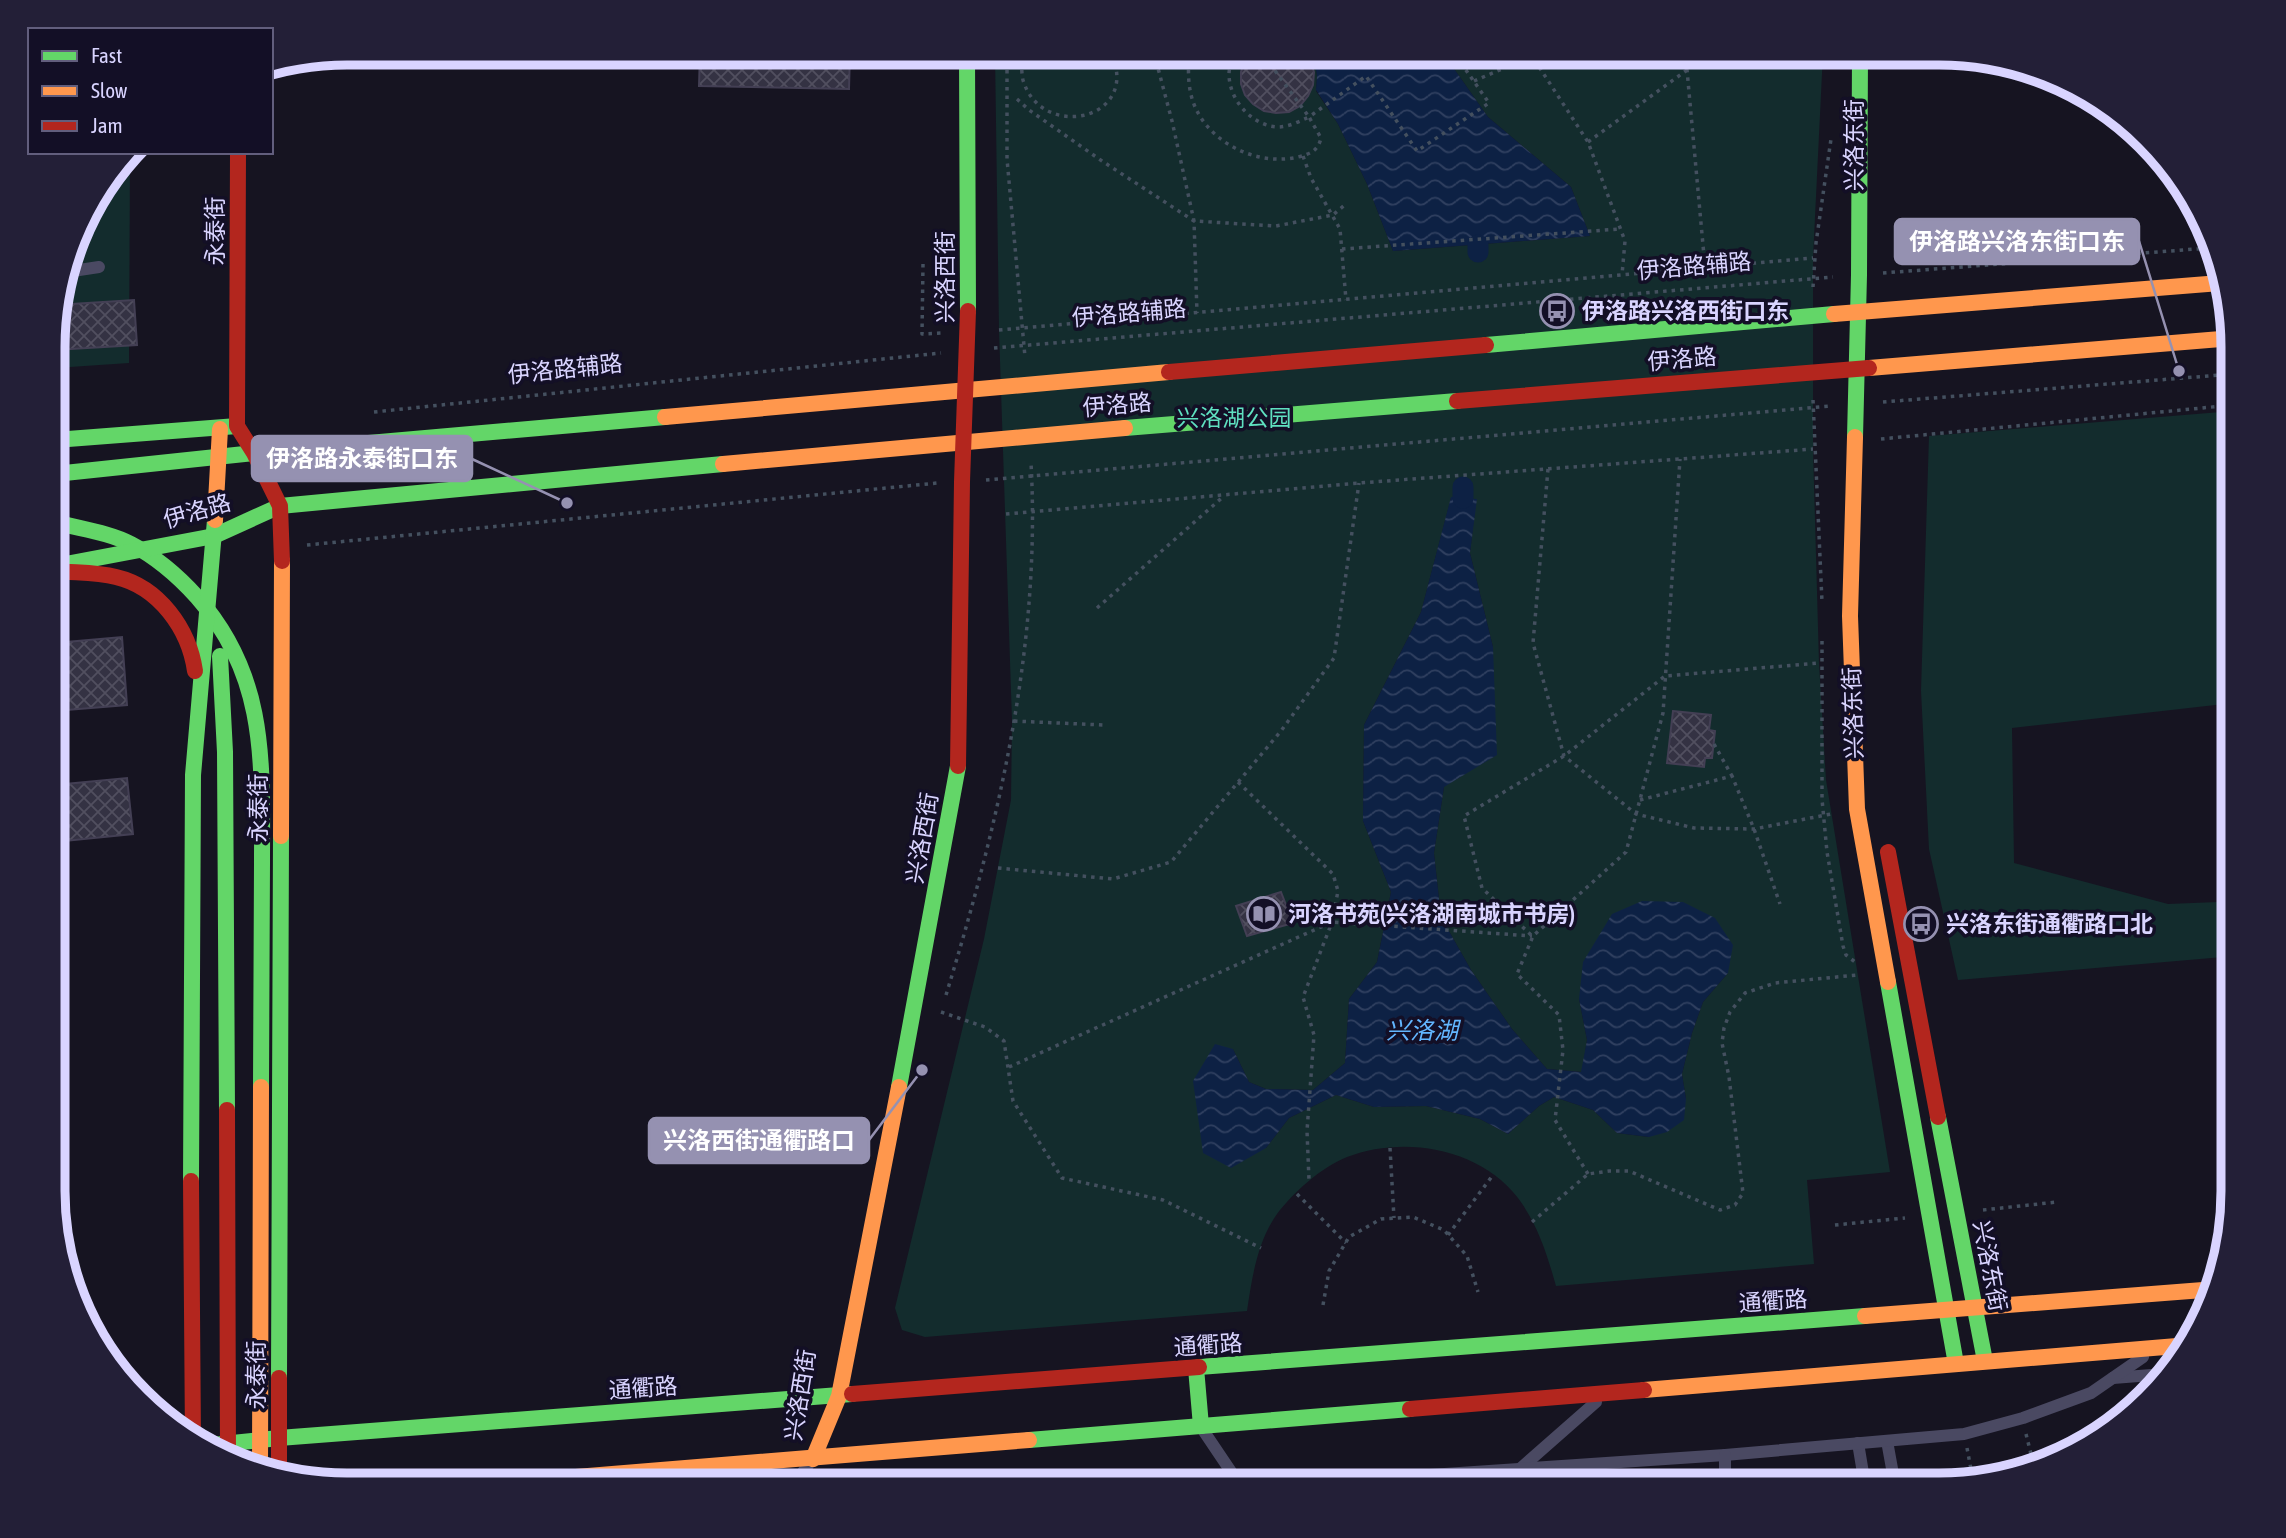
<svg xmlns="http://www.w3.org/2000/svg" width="2286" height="1538" viewBox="0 0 2286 1538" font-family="'Asap Condensed','Noto Sans SC',sans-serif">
  <defs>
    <pattern id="water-waves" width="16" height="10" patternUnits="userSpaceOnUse" patternTransform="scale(1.75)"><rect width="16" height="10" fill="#0d2144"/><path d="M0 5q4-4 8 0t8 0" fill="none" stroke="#304060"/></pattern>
    <pattern id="building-cross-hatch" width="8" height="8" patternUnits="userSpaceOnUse" patternTransform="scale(1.75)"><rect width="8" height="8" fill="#343243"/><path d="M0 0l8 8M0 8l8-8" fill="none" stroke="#514f5f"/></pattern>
  </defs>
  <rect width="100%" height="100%" fill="#161421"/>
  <g fill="#132c2d" fill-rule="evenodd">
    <path d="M995,53H1308L1315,63L1317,76L1316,91L1338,124L1367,184L1393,251L1590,236L1571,187L1488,117L1443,53H1823L1813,258V449L1819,663L1826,780L1890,1172L1807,1180L1814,1264L1556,1286C1547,1254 1538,1225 1518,1198C1480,1148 1404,1135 1347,1157C1320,1168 1294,1192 1277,1214C1257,1242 1252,1278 1247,1311L925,1337L902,1330L895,1308L984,939L1011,800L1012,721L999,330ZM1451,498L1476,500L1470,553L1493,647L1444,787L1434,853L1441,917L1471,970L1512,1029L1547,1069L1582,1072L1587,1040L1579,999L1728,973L1703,1002L1692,1033L1682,1074L1686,1099L1649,1137L1617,1133L1593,1110L1554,1097L1539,1106L1508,1134L1480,1119L1426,1106L1374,1107L1336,1095L1289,1118L1266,1148L1233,1049L1249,1082L1266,1089L1313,1090L1345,1063L1349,999L1377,962L1391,892L1363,821L1364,725L1421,612Z"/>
    <path d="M130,155L129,363L55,368V308L83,216Z"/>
    <path d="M2233,411V703L2012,728L2014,863L2168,904L2218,902L2223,957L1958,980L1929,849L1921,691L1929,436Z"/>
  </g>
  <g fill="url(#water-waves)">
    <path d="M1309,53H1443L1488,117L1571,187L1590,236L1393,251L1367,184L1338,124L1316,90L1317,76L1315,63Z"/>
    <path d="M1451,497L1477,499L1470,553L1493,647L1497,755L1444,787L1434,853L1441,917L1471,970L1512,1029L1547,1069L1581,1072L1587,1040L1579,999L1583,962L1612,914L1642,901L1683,902L1715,918L1733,945L1728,973L1703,1002L1692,1033L1682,1074L1686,1099L1684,1120L1667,1132L1649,1137L1617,1133L1593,1110L1554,1097L1539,1106L1508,1134L1480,1119L1426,1106L1374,1107L1336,1095L1289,1118L1266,1148L1231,1168L1203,1153L1193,1081L1215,1044L1233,1049L1249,1082L1266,1089L1313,1090L1345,1063L1349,999L1377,962L1391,892L1363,821L1364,725L1421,612Z"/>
  </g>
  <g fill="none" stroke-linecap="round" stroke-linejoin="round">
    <g stroke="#0d2144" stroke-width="21">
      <path d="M1478,252V245"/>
      <path d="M1463,498V487"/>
    </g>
  </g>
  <g fill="url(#building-cross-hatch)" stroke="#433f54" stroke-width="2">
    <path d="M700,52H850L849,89L699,86Z"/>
    <path d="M1250,52H1304L1310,60L1314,72L1313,85L1308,96L1300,106L1289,112L1276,113L1264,111L1253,104L1245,95L1241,84V72L1244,61Z"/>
    <path d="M134,300L137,345L55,350L56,305Z"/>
    <path d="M122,637L127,705L55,711V643Z"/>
    <path d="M1673,711L1711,715L1709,730L1715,731L1712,758H1705L1704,767L1667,763Z"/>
    <path d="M127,778L133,834L55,842V785Z"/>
    <path d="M1281,892L1293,923L1247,936L1236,906Z"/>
  </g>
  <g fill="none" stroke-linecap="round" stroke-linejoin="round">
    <g stroke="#44505f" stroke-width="3.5" stroke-dasharray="3.5 5" stroke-linecap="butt">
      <path d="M1007,53V159L1025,357"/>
      <path d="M1021,53C1022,61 1021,71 1023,80C1041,142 1142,120 1111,53"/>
      <path d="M1154,53L1172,121L1194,221L1197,313"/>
      <path d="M1190,53C1187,71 1188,94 1197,111C1215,146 1260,166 1298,157C1310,154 1318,151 1321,138L1309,117L1366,76L1417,151L1489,103L1454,53"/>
      <path d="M1233,53C1232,59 1229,68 1229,74C1229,100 1252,126 1278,127C1289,127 1300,121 1309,117L1262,53"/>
      <path d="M1530,53L1588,142L1625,241L1622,275"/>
      <path d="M1693,53L1687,70L1705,267"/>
      <path d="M1801,53L1804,56H1810L1814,53"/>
      <path d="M1474,81L1532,56L1563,53"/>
      <path d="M1017,99L1029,110L1102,161L1194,221L1276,226L1333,215L1347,203"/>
      <path d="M1588,142L1687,70"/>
      <path d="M1303,156L1311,178L1340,229L1346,300"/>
      <path d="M1342,249L1620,229"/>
      <path d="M923,264L922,334L943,333"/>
      <path d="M1883,273L2209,248"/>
      <path d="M1813,287L1816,243L1831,139"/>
      <path d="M999,330L1813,258"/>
      <path d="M994,348L1833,277"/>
      <path d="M1813,400L1822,602"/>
      <path d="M1883,402L2233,374"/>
      <path d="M374,412L941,353"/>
      <path d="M1881,439L2233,405"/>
      <path d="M1548,469L1533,643L1564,756L1636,814L1694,828L1754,829L1831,814"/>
      <path d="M986,480L1830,406"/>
      <path d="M1006,514L1359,483L1813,449"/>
      <path d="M307,545L937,483"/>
      <path d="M1097,608L1224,496"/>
      <path d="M1822,641V799L1827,852L1843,946L1846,955L1855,962"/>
      <path d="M1014,721L1104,725"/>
      <path d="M1714,744L1732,776"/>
      <path d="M1238,782L1333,874L1338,891L1332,922L1303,997L1314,1035L1307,1131L1309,1180"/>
      <path d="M1640,800L1732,776L1754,829L1780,904"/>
      <path d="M998,868L1113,879L1171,862L1281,731L1334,658L1359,483"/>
      <path d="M1531,935L1482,888L1464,816L1564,756L1665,676L1819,663"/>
      <path d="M946,995C999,822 1041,644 1031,463"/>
      <path d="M941,1012L985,1027L1004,1041L1013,1101L1062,1178L1163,1200L1261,1248"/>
      <path d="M1009,1067L1332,922L1532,936"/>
      <path d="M1390,1148L1394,1218"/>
      <path d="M1588,1174L1555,1120L1563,1050L1559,1015L1517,974L1533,936L1626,852L1663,713L1680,459"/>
      <path d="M1297,1194L1346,1243"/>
      <path d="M1983,1210L2057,1202"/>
      <path d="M1532,1222L1588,1174L1609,1171H1629L1720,1210L1735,1205L1743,1193L1729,1077L1722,1043L1724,1028L1730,1012L1745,993L1775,983L1857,975"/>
      <path d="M1835,1225L1905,1218"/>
      <path d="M1448,1235L1493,1175"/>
      <path d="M1323,1305L1329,1271L1349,1237L1381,1219L1413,1217L1444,1230L1467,1256L1478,1292"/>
      <path d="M2026,1434L2033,1462"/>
      <path d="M1967,1448L1973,1480"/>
    </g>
    <g stroke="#4a4962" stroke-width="12">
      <path d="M66,272L99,267"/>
      <path d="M2113,1378L2164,1374"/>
      <path d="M1203,1430L1240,1485"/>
      <path d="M1887,1441L1895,1485"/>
      <path d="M1858,1443L1865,1485"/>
      <path d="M1521,1468L1596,1402"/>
      <path d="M794,1485L810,1462"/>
      <path d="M1281,1485L1725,1455L1964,1434L2023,1418L2091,1393L2143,1357"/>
      <path d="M1725,1485V1455"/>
    </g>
    <g stroke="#63d668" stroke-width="16">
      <path d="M967,53L968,311"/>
      <path d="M1486,345L1834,314"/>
      <path d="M1125,428L1457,401"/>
      <path d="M1855,437L1859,275L1860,53"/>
      <path d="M55,440L237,426"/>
      <path d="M55,474L254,453L665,417"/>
      <path d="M55,522C80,529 108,532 131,544C156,557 179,577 197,597C268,677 262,764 262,863C262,938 261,1012 261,1087"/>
      <path d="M55,566L214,536L280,506L723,464"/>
      <path d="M220,656L225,752L227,1110"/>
      <path d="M1888,982L1956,1364"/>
      <path d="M899,1087L958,766"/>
      <path d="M1938,1117L1985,1361"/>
      <path d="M191,1181L193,775L215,520"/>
      <path d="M1199,1367L1865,1316"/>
      <path d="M1196,1368L1201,1426"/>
      <path d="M279,1378L281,836"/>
      <path d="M1029,1440L1410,1409"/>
      <path d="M203,1446L279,1438L852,1394"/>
    </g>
    <g stroke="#ff974d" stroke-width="16">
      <path d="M1834,314L2220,283"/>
      <path d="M1869,368L2233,338"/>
      <path d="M665,417L1169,372"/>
      <path d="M1855,437L1850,616L1857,809L1888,982"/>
      <path d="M723,464L1125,428"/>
      <path d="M215,520L220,429"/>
      <path d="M281,836L282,561"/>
      <path d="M1865,1316L2216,1289"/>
      <path d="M1644,1390L2189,1345"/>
      <path d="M813,1459L839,1396L899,1087"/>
      <path d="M260,1471L261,1087"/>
      <path d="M477,1485L1029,1440"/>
    </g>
    <g stroke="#b3261e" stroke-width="16">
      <path d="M238,152L237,426L254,453L280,506L282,561"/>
      <path d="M1169,372L1486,345"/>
      <path d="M1457,401L1869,368"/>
      <path d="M56,571C76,573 96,572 116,577C159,587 189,629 195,671"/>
      <path d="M958,766L962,482L968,311"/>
      <path d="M1888,852L1938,1117"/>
      <path d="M227,1110L228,1458"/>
      <path d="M191,1181L193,1441"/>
      <path d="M852,1394L1199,1367"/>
      <path d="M1410,1409L1644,1390"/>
      <path d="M279,1474V1378"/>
    </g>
  </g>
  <defs>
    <g id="bus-ring" transform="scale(1.75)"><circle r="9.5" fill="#130f26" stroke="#9591b1" stroke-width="1.5"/><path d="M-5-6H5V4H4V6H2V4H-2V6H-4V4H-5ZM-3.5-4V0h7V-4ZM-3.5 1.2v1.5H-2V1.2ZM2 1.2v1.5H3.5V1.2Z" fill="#9591b1"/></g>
    <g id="library-ring" transform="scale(1.75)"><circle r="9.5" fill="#130f26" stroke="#9591b1" stroke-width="1.5"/><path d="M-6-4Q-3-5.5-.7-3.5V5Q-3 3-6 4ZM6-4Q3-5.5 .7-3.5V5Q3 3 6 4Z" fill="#9591b1"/></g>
  </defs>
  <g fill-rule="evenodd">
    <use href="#bus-ring" x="1557" y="311"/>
    <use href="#library-ring" x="1264" y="914"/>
    <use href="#bus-ring" x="1921" y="924"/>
  </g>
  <g text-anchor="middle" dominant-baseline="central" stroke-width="7" stroke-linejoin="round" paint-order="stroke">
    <g font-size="23" fill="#d9d4ff" stroke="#130f26">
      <text transform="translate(1854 145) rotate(-90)">兴洛东街</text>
      <text transform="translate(215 231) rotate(-90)">永泰街</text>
      <text transform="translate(1694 266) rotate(-5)">伊洛路辅路</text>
      <text transform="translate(945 277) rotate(-90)">兴洛西街</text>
      <text transform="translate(1129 313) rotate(-5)">伊洛路辅路</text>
      <text transform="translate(1682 359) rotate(-5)">伊洛路</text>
      <text transform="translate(565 369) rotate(-6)">伊洛路辅路</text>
      <text transform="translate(1117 405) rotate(-5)">伊洛路</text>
      <text transform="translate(197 511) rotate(-16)">伊洛路</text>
      <text transform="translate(1853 713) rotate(-92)">兴洛东街</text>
      <text transform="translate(258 808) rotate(-90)">永泰街</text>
      <text transform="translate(922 838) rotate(-80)">兴洛西街</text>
      <text transform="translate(1990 1266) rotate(79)">兴洛东街</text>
      <text transform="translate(1773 1301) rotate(-4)">通衢路</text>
      <text transform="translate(1208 1345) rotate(-4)">通衢路</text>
      <text transform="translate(256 1375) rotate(-90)">永泰街</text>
      <text transform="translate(643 1388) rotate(-4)">通衢路</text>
      <text transform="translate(800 1395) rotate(-81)">兴洛西街</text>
    </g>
    <g font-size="23" font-weight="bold" fill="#d9d4ff" stroke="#130f26" text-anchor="start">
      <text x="1582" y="311">伊洛路兴洛西街口东</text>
      <text x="1288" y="914">河洛书苑(兴洛湖南城市书房)</text>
      <text x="1946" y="924">兴洛东街通衢路口北</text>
    </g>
    <g font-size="23" fill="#5fe0c0" stroke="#130f26">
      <text x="1234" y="418">兴洛湖公园</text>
    </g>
    <g font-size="24" font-style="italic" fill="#62b6ff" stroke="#130f26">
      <text x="1422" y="1030">兴洛湖</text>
    </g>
  </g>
  <path d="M0 0H2286V1538H0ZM347 65H1939A282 282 0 0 1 2221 347V1191A282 282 0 0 1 1939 1473H347A282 282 0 0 1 65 1191V347A282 282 0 0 1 347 65Z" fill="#231f37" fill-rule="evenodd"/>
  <path fill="none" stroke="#d9d4ff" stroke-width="9" d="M347 65H1939A282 282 0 0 1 2221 347V1191A282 282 0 0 1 1939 1473H347A282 282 0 0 1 65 1191V347A282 282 0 0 1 347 65Z"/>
  <path fill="none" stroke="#9591b1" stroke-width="2.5" d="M2179 371L2139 241M567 503L472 459M922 1070L869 1140"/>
  <g fill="#9591b1" stroke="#130f26" stroke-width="2.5">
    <circle cx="2179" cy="371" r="7"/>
    <circle cx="567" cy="503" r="7"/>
    <circle cx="922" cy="1070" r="7"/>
  </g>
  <g fill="#9591b1" stroke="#9591b1" stroke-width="2.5">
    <rect x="1895" y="219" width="244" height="45" rx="7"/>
    <rect x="252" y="436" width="220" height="45" rx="7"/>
    <rect x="649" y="1118" width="220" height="45" rx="7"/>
  </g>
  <g font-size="24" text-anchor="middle" font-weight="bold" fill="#fff">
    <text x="2017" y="250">伊洛路兴洛东街口东</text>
    <text x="362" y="467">伊洛路永泰街口东</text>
    <text x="759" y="1149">兴洛西街通衢路口</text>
  </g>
  <rect x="28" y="28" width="245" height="126" fill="#130f26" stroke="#625e7d" stroke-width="2"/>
  <rect x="42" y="51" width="35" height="10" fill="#63d668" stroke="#625e7d" stroke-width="2"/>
  <text x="91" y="63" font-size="21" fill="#d9d4ff">Fast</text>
  <rect x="42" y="86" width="35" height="10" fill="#ff974d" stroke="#625e7d" stroke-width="2"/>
  <text x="91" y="98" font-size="21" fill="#d9d4ff">Slow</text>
  <rect x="42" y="121" width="35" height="10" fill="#b3261e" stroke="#625e7d" stroke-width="2"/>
  <text x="91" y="133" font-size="21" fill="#d9d4ff">Jam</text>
</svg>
